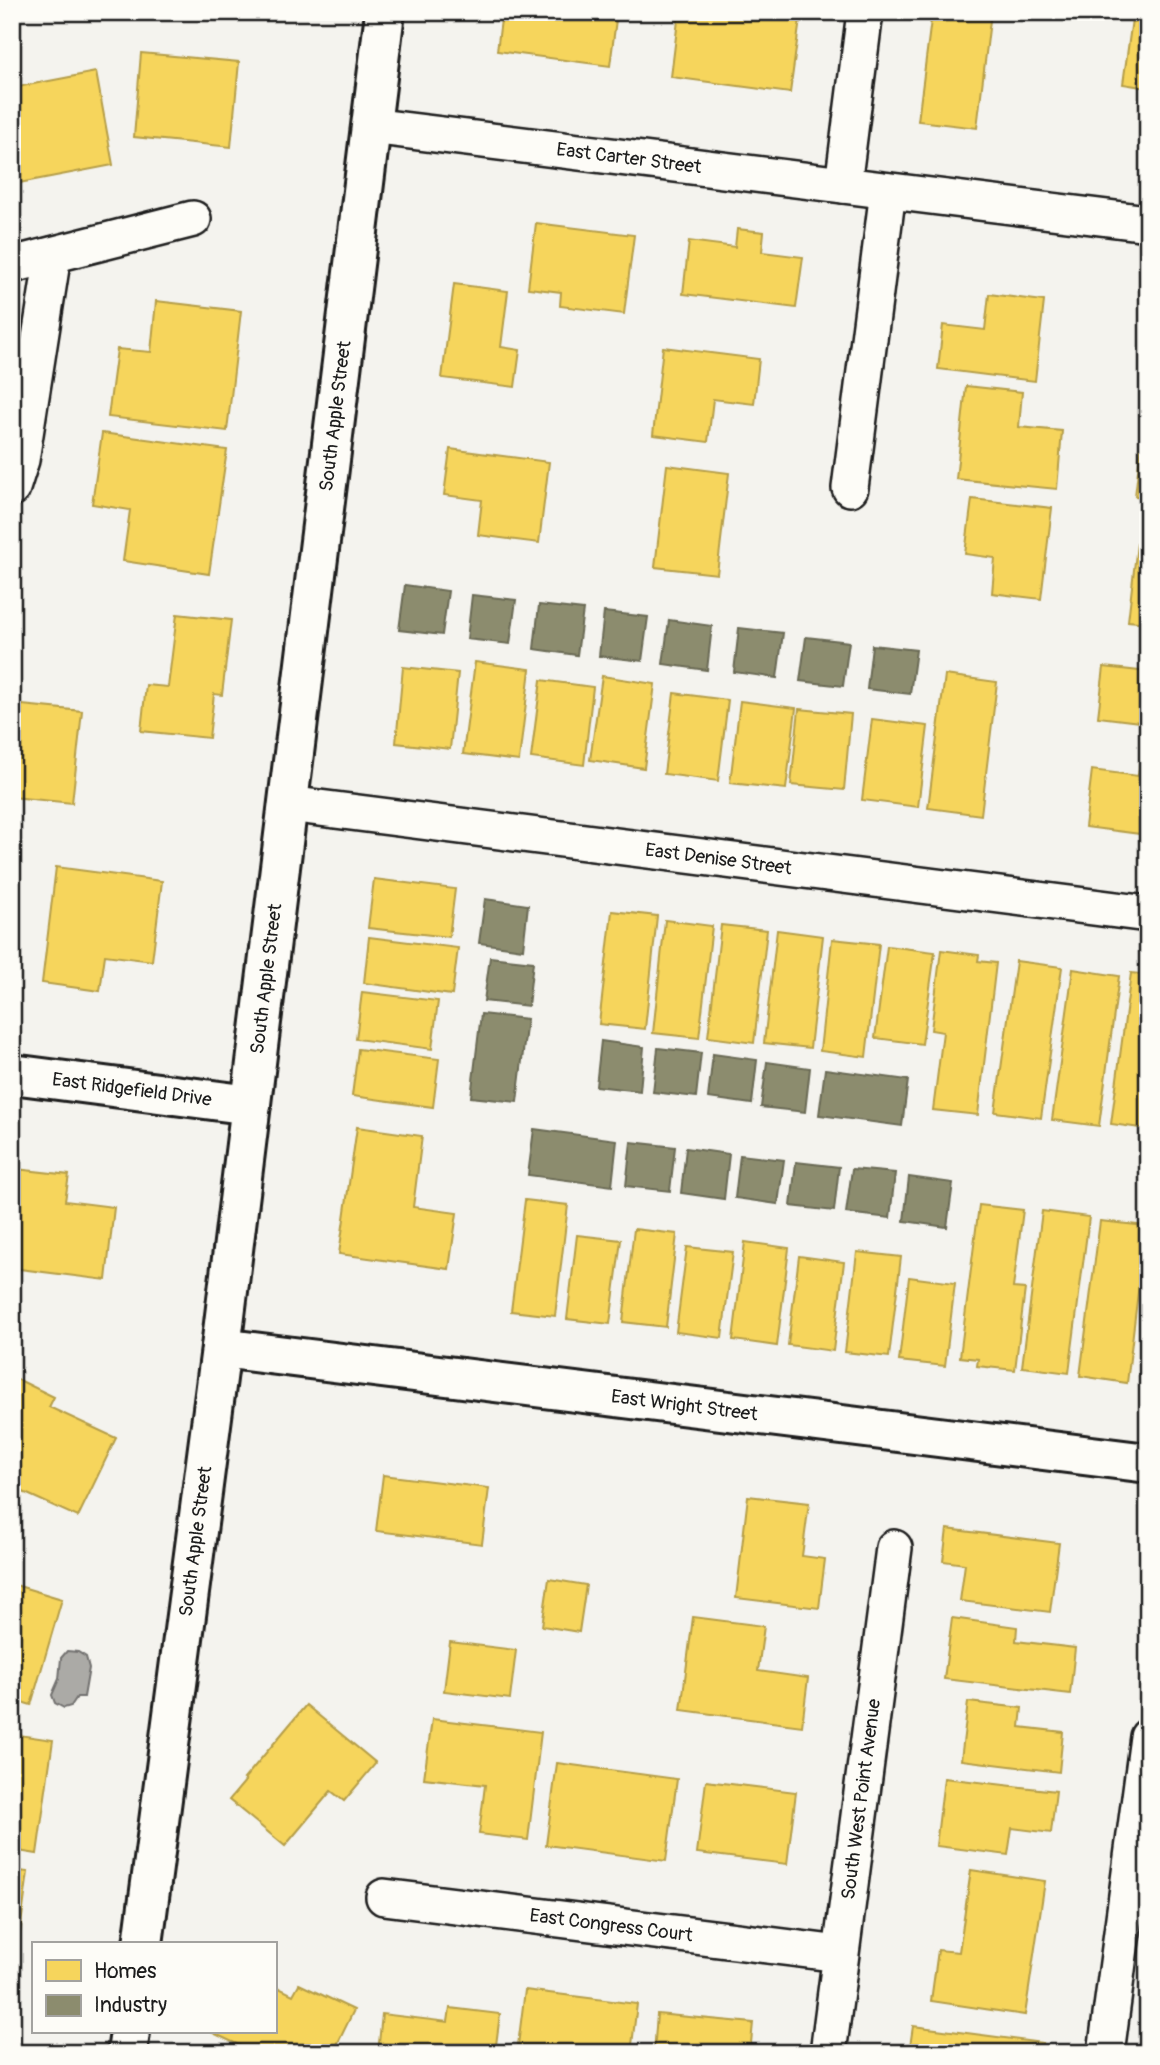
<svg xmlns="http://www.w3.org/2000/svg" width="1160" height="2065" viewBox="0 0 1160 2065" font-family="Pangolin,sans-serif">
  <rect width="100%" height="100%" fill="#f4f3ee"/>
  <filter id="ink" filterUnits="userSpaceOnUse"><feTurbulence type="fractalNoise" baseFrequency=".0143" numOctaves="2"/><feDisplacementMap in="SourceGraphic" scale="14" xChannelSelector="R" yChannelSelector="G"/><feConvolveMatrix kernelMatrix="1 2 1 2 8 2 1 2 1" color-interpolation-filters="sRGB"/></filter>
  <g filter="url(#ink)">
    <path fill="#abaaa6" stroke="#72716f" stroke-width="2" d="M67,1651L78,1652L86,1657L89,1668L84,1697H77L71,1706L64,1708L55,1703L52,1695L59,1679L61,1658Z"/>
    <g fill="#f6d55c" stroke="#b59e49" stroke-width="2">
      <path d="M502,12H617L610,66L497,51Z"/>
      <path d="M679,12H801L790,93L671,77Z"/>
      <path d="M932,12H991L977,128L918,121Z"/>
      <path d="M1133,12H1148V88L1123,84Z"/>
      <path d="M141,53L239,62L231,147L134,137Z"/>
      <path d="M96,72L113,165L14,184L12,88Z"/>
      <path d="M536,223L634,235L624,314L560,306L561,292L528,288Z"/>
      <path d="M737,229L764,232L762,252L803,257L796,308L683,294L689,241L735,247Z"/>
      <path d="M454,284L508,291L501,347L520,350L515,387L442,378Z"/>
      <path d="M989,294L1044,301L1035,381L938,369L943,325L985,330Z"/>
      <path d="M156,301L241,311L227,431L108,417L117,349L151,352Z"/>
      <path d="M663,347L759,359L754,404L713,399L708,442L653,435Z"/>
      <path d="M966,386L1022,392L1019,427L1062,431L1057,489L956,479Z"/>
      <path d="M1145,412H1148V497L1135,496Z"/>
      <path d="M102,433L227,450L209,574L123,561L130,510L92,504Z"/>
      <path d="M450,449L549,462L539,543L478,535L482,500L444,495Z"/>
      <path d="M667,465L729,473L717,574L655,567Z"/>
      <path d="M972,499L1052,508L1041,599L992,593L995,558L965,554Z"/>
      <path d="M1137,544L1148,545V623L1128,621Z"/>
      <path d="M177,614L231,620L222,695L214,694L209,738L141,731L146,685L168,687Z"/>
      <path d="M475,662L530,669L519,761L463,754Z"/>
      <path d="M403,667L458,673L450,749L396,743Z"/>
      <path d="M1104,667L1148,672V723L1098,717Z"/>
      <path d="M945,675L997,682L981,815L928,808Z"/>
      <path d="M602,676L655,684L644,768L590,760Z"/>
      <path d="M541,680L593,687L584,765L531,758Z"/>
      <path d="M674,693L728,700L718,781L664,774Z"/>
      <path d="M740,701L796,708L786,789L730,783Z"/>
      <path d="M12,704L82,711L72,803L12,797Z"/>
      <path d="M799,709L851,714L844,790L791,785Z"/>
      <path d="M872,719L928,726L918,807L862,800Z"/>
      <path d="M1143,738L1148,739V835L1085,827L1092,770L1138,776Z"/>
      <path d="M56,867L162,881L152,961L105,955L100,991L42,983Z"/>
      <path d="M374,879L455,889L449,937L368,928Z"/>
      <path d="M612,911L657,916L645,1029L599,1024Z"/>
      <path d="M665,920L712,926L699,1038L653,1033Z"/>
      <path d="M721,925L767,930L754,1043L708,1037Z"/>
      <path d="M777,930L823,936L810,1048L764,1043Z"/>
      <path d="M369,937L458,948L452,995L364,983Z"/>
      <path d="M832,939L879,944L866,1057L820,1051Z"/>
      <path d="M887,946L935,952L922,1044L875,1038Z"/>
      <path d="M941,950L979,955L978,961L996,963L978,1115L933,1110L943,1032L931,1030Z"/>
      <path d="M1016,961L1062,967L1041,1118L995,1112Z"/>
      <path d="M1073,969L1119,976L1099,1126L1052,1120Z"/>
      <path d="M1131,973L1148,975V1129L1111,1124Z"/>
      <path d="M362,992L438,1001L432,1049L356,1039Z"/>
      <path d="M358,1049L439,1059L433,1107L352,1096Z"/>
      <path d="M357,1127L422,1136L413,1207L457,1213L449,1269L339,1254Z"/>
      <path d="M16,1169L69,1175L65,1201L114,1207L106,1280L12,1268V1199Z"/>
      <path d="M525,1200L568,1205L555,1316L511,1311Z"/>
      <path d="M979,1205L1023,1210L1013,1288L1025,1289L1015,1370L977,1366L978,1359L960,1357Z"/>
      <path d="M1042,1211L1089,1217L1069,1373L1022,1367Z"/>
      <path d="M1100,1221L1146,1226L1127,1383L1080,1376Z"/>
      <path d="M634,1229L677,1234L666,1327L623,1322Z"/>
      <path d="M577,1235L621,1240L610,1324L567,1319Z"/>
      <path d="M745,1242L789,1248L777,1346L733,1340Z"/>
      <path d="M687,1247L733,1252L722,1338L676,1332Z"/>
      <path d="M857,1252L901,1257L889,1357L845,1352Z"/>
      <path d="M799,1256L844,1262L833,1351L788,1345Z"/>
      <path d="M909,1277L955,1283L945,1366L899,1361Z"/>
      <path d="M15,1378L54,1397L49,1407L116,1438L78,1517L12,1487V1384Z"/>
      <path d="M383,1475L489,1488L482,1544L376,1531Z"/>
      <path d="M748,1496L809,1503L802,1556L825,1559L819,1608L736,1598Z"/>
      <path d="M947,1529L1059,1543L1050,1612L960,1601L965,1564L943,1561Z"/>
      <path d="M549,1579L586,1585L579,1632L542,1626Z"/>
      <path d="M12,1584L62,1599L31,1705L12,1699Z"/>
      <path d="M693,1617L764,1626L758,1671L808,1678L802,1726L681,1710Z"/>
      <path d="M952,1618L1017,1627L1016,1641L1075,1648L1070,1694L944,1679Z"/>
      <path d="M450,1642L516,1650L510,1699L444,1691Z"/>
      <path d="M968,1702L1022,1708L1020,1727L1063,1732L1059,1772L961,1760Z"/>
      <path d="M306,1705L376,1763L344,1801L331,1791L285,1846L229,1800L246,1780L244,1779Z"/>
      <path d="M432,1719L541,1732L528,1840L479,1834L485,1785L424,1778Z"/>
      <path d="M12,1734L53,1740L37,1854L12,1850Z"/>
      <path d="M557,1763L677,1779L666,1861L546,1845Z"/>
      <path d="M944,1778L1056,1791L1051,1833L1012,1828L1008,1855L936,1846Z"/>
      <path d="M706,1781L796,1792L787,1864L697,1853Z"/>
      <path d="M12,1870L28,1872L13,1985L12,1984Z"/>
      <path d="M971,1870L1045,1881L1025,2015L931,2001L938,1950L959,1952Z"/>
      <path d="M299,1984L354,2010L333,2053H256L211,2032H275V1986L293,1995Z"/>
      <path d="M525,1990L637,2004L631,2053H517Z"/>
      <path d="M450,2008L500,2014L495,2053H378L382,2014L448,2022Z"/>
      <path d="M657,2014L753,2023L750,2053H654Z"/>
      <path d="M913,2026L1043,2043L1041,2053H909Z"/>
    </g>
    <g fill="#8c8c6e" stroke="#6a6a55" stroke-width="2">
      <path d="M405,585L448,591L442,635L399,630Z"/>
      <path d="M472,595L516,600L510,644L467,639Z"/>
      <path d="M539,605L583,610L577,655L534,649Z"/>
      <path d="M604,612L648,617L642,661L599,656Z"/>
      <path d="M669,620L712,626L707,670L663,664Z"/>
      <path d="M739,628L783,633L777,678L734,672Z"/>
      <path d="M806,637L849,642L843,686L800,681Z"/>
      <path d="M872,645L916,650L910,694L867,689Z"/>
      <path d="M485,899L528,905L523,949L479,943Z"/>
      <path d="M490,957L533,962L528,1006L484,1001Z"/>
      <path d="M481,1014L527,1019L517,1102L471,1097Z"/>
      <path d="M601,1041L644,1047L640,1091L596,1086Z"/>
      <path d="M658,1048L701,1053L696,1097L653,1092Z"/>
      <path d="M713,1054L757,1060L752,1104L708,1098Z"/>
      <path d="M767,1062L810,1068L805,1112L761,1107Z"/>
      <path d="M825,1069L908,1080L902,1126L819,1115Z"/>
      <path d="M534,1129L617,1140L612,1186L528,1175Z"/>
      <path d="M631,1142L675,1147L670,1191L626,1186Z"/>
      <path d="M686,1148L729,1154L724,1199L681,1193Z"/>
      <path d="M740,1155L784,1160L778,1204L735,1198Z"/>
      <path d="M796,1162L839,1167L834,1211L791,1206Z"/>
      <path d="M852,1169L895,1173L890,1218L846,1213Z"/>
      <path d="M909,1177L953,1183L947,1227L904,1221Z"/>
    </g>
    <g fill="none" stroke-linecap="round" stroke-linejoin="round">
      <g stroke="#1c1c1c" stroke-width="40">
        <g id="minor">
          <path id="s1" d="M370,126L1148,223"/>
          <path d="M843,185L865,12"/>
          <path d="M12,265L193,219"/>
          <path d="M12,488L21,460L53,255"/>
          <path d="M850,488L888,191"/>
          <path id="s2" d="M288,804L1148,914"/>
          <path id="s3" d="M384,1897L840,1954"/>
          <path id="s4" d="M828,2053L894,1548"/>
          <path d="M1106,2053L1148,1737"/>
        </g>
      </g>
      <g stroke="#1c1c1c" stroke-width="44">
        <g id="tertiary">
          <path id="s5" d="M12,1074L251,1105"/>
          <path id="s6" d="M221,1348L1148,1463"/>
        </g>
      </g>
      <g stroke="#1c1c1c" stroke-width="44">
        <g id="secondary">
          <path id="s7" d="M143,1944L221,1348L385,12"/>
          <path d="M127,2053L130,2032"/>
        </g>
      </g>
      <use href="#minor" stroke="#fdfcf7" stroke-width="35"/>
      <use href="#tertiary" stroke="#fdfcf7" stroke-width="38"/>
      <use href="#secondary" stroke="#fdfcf7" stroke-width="38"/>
    </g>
  </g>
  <g text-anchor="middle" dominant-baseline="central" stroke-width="7" stroke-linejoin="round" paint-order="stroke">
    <g font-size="19" fill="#1c1c1c" stroke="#fdfcf7">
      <text stroke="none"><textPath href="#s1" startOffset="261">East Carter Street</textPath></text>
      <text stroke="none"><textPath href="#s7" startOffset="1540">South Apple Street</textPath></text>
      <text stroke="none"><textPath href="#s2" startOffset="434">East Denise Street</textPath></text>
      <text stroke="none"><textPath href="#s7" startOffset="973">South Apple Street</textPath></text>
      <text stroke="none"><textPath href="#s5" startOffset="121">East Ridgefield Drive</textPath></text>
      <text stroke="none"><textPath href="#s6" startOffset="467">East Wright Street</textPath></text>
      <text stroke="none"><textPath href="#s7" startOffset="406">South Apple Street</textPath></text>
      <text stroke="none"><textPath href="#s4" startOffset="256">South West Point Avenue</textPath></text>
      <text stroke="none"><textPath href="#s3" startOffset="229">East Congress Court</textPath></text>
    </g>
  </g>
  <rect width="1160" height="2065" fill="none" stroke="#fdfcf7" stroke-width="42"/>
  <rect x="21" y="21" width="1118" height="2023" fill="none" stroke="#1c1c1c" stroke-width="2.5" filter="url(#ink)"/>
  <rect x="32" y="1942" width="245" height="91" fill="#fdfcf7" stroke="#a3a29f" stroke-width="2"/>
  <rect x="46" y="1960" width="35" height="21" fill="#f6d55c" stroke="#a3a29f" stroke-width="2"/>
  <text x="94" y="1978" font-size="21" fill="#1c1c1c">Homes</text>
  <rect x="46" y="1995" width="35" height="21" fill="#8c8c6e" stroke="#a3a29f" stroke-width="2"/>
  <text x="94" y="2012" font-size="21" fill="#1c1c1c">Industry</text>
</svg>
